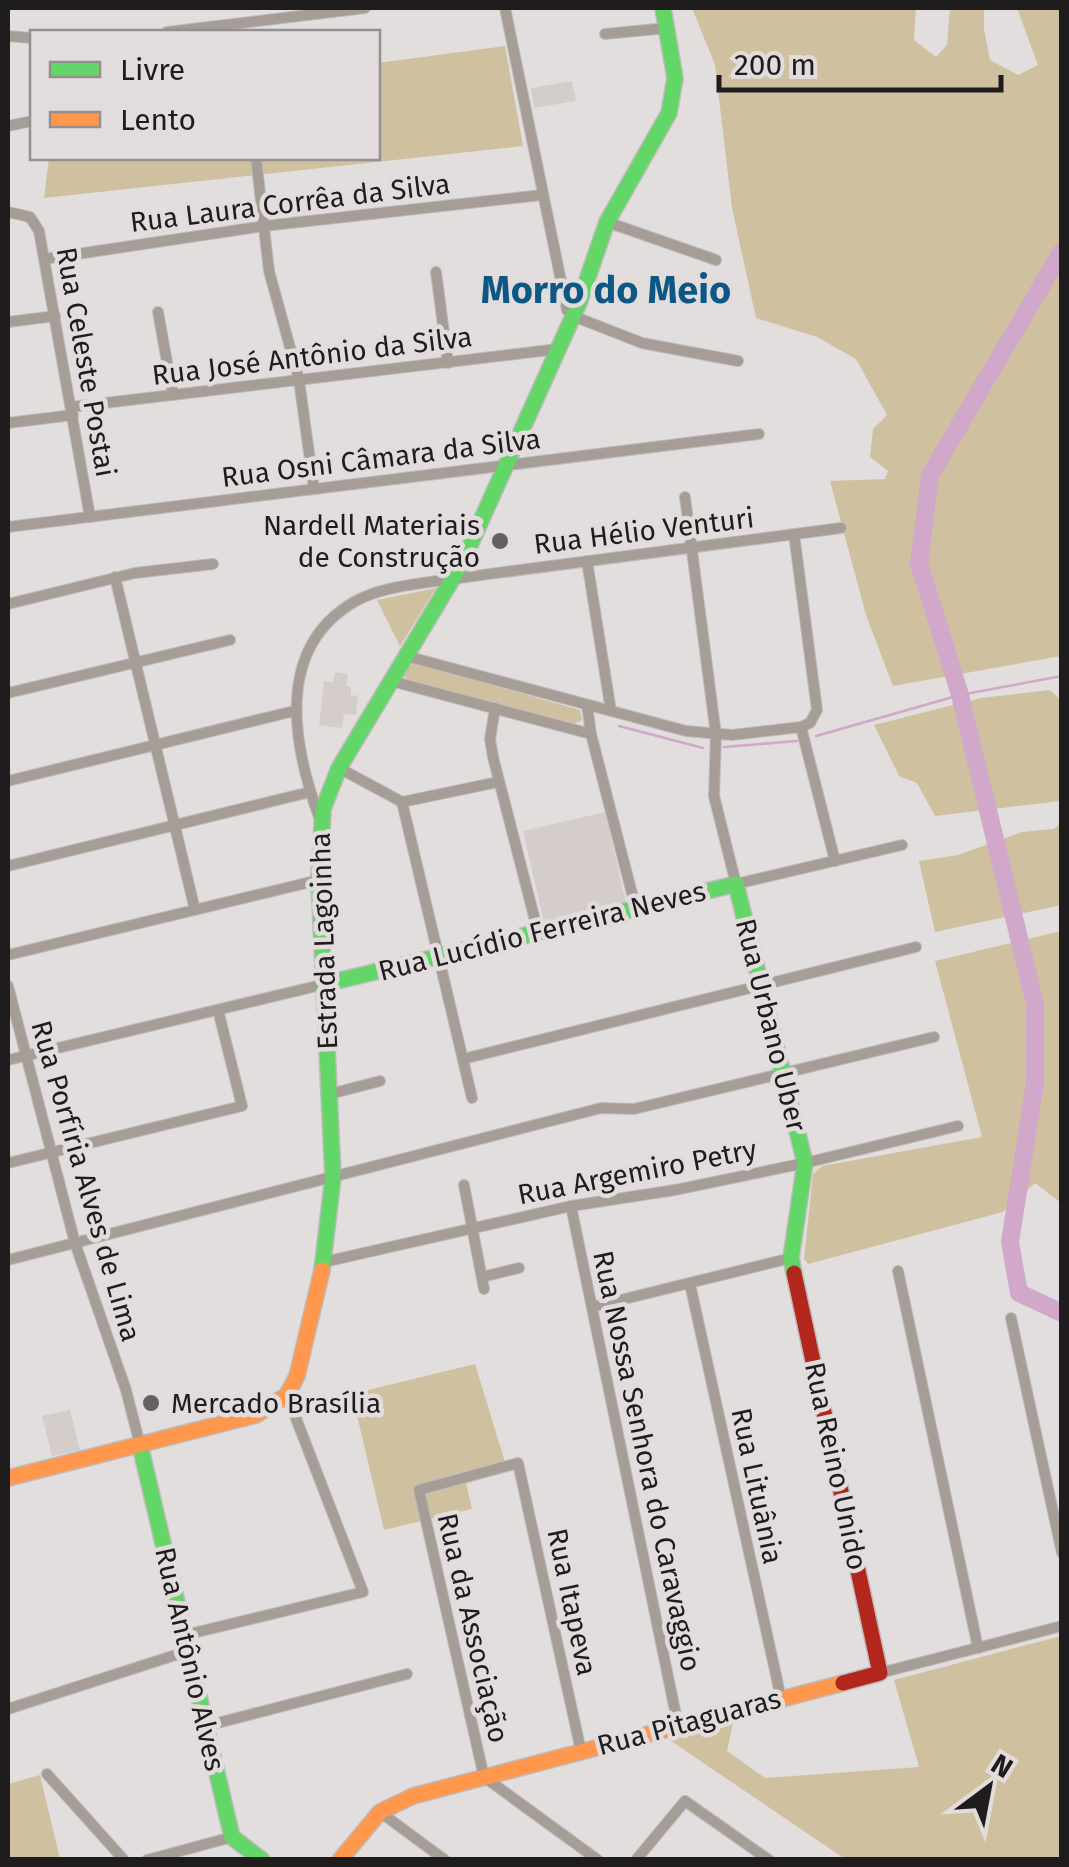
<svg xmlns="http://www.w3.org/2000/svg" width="1069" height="1867" viewBox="0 0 1069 1867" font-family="'Fira Sans',sans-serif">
  <rect width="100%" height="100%" fill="#e1dedd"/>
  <g fill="#d4cdcb">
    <path d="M572,81L576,101L534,108L531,88Z"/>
    <path d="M335,672L348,674L346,686L351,687V695L358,696L356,715L344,714L342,728L319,725L324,681L333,682Z"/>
    <path d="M605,812L626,903L544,922L523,831Z"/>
    <path d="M70,1410L80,1450L52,1456L42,1416Z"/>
  </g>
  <g fill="#cfc1a0">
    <path d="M692,8H916L914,40L936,57L947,45L950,8H984V29L990,60L1018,75L1038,65L1017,8H1061V656L893,686L866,615L830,481L885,479L888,471L870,457L873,429L887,415L856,359L817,337L756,318L732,208L715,65Z"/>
    <path d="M505,46L523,146L44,198L49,158H378V63Z"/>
    <path d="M436,588L400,646L377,600Z"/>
    <path d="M414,663L580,710L582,720L573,724L405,679V671Z"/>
    <path d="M1050,690L1061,700L1060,801L935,816L917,783L899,776L874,725L981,698Z"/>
    <path d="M1061,822V905L935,932L919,861L958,855L1022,832L1054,829Z"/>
    <path d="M1061,931V1203L1035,1183L1003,1212L808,1264L804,1259L813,1174L822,1166L982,1137L935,961Z"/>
    <path d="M475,1364L505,1462L464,1474L472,1509L384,1530L352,1394Z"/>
    <path d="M1061,1636V1859H845L668,1739L734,1719L727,1751L765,1778L919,1767L894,1680Z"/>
    <path d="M40,1775L60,1859H8V1784Z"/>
  </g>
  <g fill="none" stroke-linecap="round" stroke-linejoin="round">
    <g stroke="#d1a7ca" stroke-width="2.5">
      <path d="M619,726L703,748"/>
      <path d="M816,736L960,695L1062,676"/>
      <path d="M724,747L797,741"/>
    </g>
    <path stroke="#d1a7ca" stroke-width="18" d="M1062,251L930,475L919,563L960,695L1035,1004V1083L1010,1242L1019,1293L1062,1313"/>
    <g stroke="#bdbbbb" stroke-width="12">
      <g id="street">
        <path d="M505,8L567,310L573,316L642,343L738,361"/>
        <path d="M167,32L365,8"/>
        <path d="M605,34L667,28"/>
        <path d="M8,36L32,38"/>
        <path d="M8,126L32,121"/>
        <path d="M256,158L269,271L299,380L314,489"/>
        <path d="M8,212L30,217L39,231L90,517"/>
        <path d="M607,222L716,260"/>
        <path d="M44,259L264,226L542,195"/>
        <path d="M436,272L448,363"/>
        <path d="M158,312L173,395"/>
        <path d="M8,322L55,316"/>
        <path d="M71,407L558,349"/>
        <path d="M8,423L73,415"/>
        <path d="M685,497L716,735L714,796L736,884L902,845"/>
        <path d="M8,527L759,434"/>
        <path d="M587,561L611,711"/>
        <path d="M115,577L195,910"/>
        <path d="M8,604L135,573L213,564"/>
        <path d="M406,656L686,731L732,735L801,727L810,723L817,710L794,534"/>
        <path d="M391,681L591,734"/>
        <path d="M8,693L230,640"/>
        <path d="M587,705L591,734L636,909"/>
        <path d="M495,708L490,739L493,757L538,932"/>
        <path d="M801,727L835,861"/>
        <path d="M339,768L402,802L498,782"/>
        <path d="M8,781L294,711"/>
        <path d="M402,802L472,1098"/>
        <path d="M319,817C293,745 274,649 354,602C378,588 410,585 436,581L841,528"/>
        <path d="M8,866L310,792"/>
        <path d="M8,955L319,880"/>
        <path d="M8,986L75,1243L126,1390L140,1445"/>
        <path d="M463,1059L916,947"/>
        <path d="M8,1060L325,984"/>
        <path d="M330,1094L380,1081"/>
        <path d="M8,1163L242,1106L218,1010"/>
        <path d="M464,1185L484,1289"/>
        <path d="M571,1206L678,1725"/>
        <path d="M8,1260L601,1108L634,1109L934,1037"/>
        <path d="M324,1262L571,1206L675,1190L805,1163L958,1126"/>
        <path d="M898,1271L978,1648"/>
        <path d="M482,1277L519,1268"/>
        <path d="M690,1284L781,1698"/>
        <path d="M592,1307L791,1258"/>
        <path d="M1011,1318L1062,1553"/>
        <path d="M185,1635L363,1592L287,1395"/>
        <path d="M880,1673L1062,1626"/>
        <path d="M8,1709L188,1651"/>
        <path d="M206,1726L407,1674"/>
        <path d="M581,1751L518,1463L419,1490L484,1777L598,1860"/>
        <path d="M47,1774L124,1860"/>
        <path d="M380,1812L445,1860"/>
        <path d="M147,1860L232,1837"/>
        <path d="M636,1860L685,1801L769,1860"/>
      </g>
    </g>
    <g stroke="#bdbbbb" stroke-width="18">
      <g id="fast">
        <path d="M325,984L736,884L805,1163L791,1258L794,1273"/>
        <path d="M322,1270L333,1177L319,880L323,809L339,768L462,563L579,303L607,222L669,113L675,78L663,8"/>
        <path d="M140,1445L232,1837L262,1860"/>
      </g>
    </g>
    <g stroke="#bdbbbb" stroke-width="18">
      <g id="slow">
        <path d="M8,1478L256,1415L287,1395L297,1376L322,1270"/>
        <path d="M340,1860L380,1812L413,1796L843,1683"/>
      </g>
    </g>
    <g stroke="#bdbbbb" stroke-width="18">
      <path id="jam" d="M794,1273L880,1673L843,1683"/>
    </g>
    <use href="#street" stroke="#a69d96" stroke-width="10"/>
    <use href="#fast" stroke="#63d668" stroke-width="15"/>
    <use href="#slow" stroke="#ff974d" stroke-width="15"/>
    <use href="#jam" stroke="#b3261e" stroke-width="15"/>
  </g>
  <g fill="#626060" stroke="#e2dddc" stroke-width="4">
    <circle cx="500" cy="541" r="10"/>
    <circle cx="151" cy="1403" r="10"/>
  </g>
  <g text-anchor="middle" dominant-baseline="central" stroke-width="9" stroke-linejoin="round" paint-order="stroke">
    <g font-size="28" fill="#1e1c1c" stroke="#e2dddc">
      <text transform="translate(290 203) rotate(-7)">Rua Laura Corrêa da Silva</text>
      <text transform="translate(312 356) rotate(-7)">Rua José Antônio da Silva</text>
      <text transform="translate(86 362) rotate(80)">Rua Celeste Postai</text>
      <text transform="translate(381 458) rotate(-7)">Rua Osni Câmara da Silva</text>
      <text transform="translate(644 531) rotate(-7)">Rua Hélio Venturi</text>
      <text transform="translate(542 931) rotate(-14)">Rua Lucídio Ferreira Neves</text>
      <text transform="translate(324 941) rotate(-92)">Estrada Lagoinha</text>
      <text transform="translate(771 1025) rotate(76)">Rua Urbano Uber</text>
      <text transform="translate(637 1172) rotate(-11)">Rua Argemiro Petry</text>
      <text transform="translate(86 1181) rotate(74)">Rua Porfíria Alves de Lima</text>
      <text transform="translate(647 1461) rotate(78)">Rua Nossa Senhora do Caravaggio</text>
      <text transform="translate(836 1466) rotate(78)">Rua Reino Unido</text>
      <text transform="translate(757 1486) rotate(78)">Rua Lituânia</text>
      <text transform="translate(572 1602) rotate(78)">Rua Itapeva</text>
      <text transform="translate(473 1628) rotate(77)">Rua da Associação</text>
      <text transform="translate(190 1659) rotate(77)">Rua Antônio Alves</text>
      <text transform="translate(689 1722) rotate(-15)">Rua Pitaguaras</text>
    </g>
    <g font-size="28" fill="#1e1c1c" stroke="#e2dddc" text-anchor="end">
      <text x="480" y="525">Nardell Materiais<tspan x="480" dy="32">de Construção</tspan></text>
      <text x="171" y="1403" text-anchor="start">Mercado Brasília</text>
    </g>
    <g font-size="38" font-weight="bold" fill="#0d5785" stroke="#e2dddc">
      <text x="606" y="290">Morro do Meio</text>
    </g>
  </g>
  <rect width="1069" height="1867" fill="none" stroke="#1e1c1c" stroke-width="20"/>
  <rect x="30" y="30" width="350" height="130" fill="#e2dddc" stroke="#94908f" stroke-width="2.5"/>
  <rect x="50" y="62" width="50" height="15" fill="#63d668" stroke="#94908f" stroke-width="2.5"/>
  <text x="120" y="80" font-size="30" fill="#1e1c1c">Livre</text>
  <rect x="50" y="112" width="50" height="15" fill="#ff974d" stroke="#94908f" stroke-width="2.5"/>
  <text x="120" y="130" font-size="30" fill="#1e1c1c">Lento</text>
  <g transform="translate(989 1787) rotate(32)" stroke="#e2dddc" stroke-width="8" paint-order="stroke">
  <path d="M0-8L18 38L0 25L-18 38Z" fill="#1e1c1c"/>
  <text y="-15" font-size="28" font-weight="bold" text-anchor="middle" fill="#1e1c1c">N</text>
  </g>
  <path d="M719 75v15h282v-15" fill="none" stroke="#1e1c1c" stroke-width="5"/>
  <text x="734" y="75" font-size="30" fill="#1e1c1c" stroke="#e2dddc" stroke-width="8" paint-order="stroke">200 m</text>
</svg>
